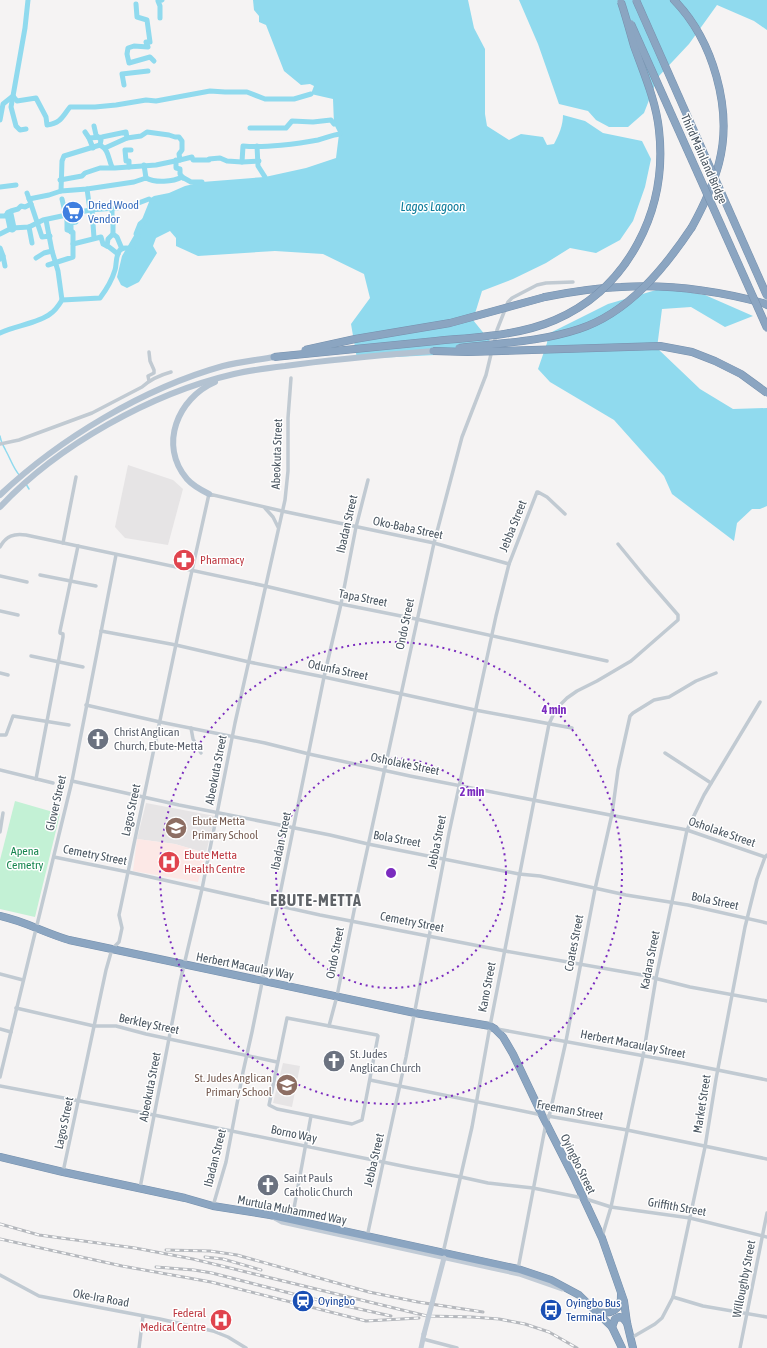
<svg xmlns="http://www.w3.org/2000/svg" width="767" height="1348" viewBox="0 0 767 1348" font-family="'Asap Condensed',sans-serif">
  <rect width="100%" height="100%" fill="#f5f3f3"/>
  <g fill="#e6e4e5">
    <path d="M128,465L173,480L183,489L168,545L125,538L115,527Z"/>
    <path d="M146,803L215,816L206,853L175,844L137,839Z"/>
    <path d="M283,1063L300,1066L292,1107L273,1103Z"/>
  </g>
  <path fill="#fce8e6" d="M137,839L175,844L206,853L198,882L133,871Z"/>
  <path fill="#c3f1d5" d="M15,801L60,814L35,917L0,909V860Z"/>
  <g fill="#90daee">
    <path d="M253,0H468L474,28L485,49V114L487,126L509,140L521,134L543,137L547,145L554,144C559,135 563,125 563,115L585,121L603,133L642,141L651,159L645,187L633,221L620,240L596,253L570,248L546,263L513,279L482,291L473,320L494,346L487,350L435,355L357,359L351,324L370,298L364,274L323,254L275,251L198,256L176,246V238L170,231L156,238L153,246L157,253L139,282L127,288L121,285L117,277L122,256L139,227L149,202V199L154,196L169,193L185,186L202,182L265,177L306,168L336,158L339,134L334,124L333,99L311,94L314,86L310,84L301,85L284,71L266,25L259,22V16L254,10Z"/>
    <path d="M519,0H767V30L754,21L717,5L689,44L658,77L644,113L628,127H609L596,120L588,111L559,104L538,44Z"/>
    <path d="M663,288L705,295L753,316L725,327L691,307L662,309L657,348L700,389L733,409L767,408V506L760,509H752L737,523L734,541L672,494L664,476L614,420L550,382L538,369L547,343L548,334L608,304Z"/>
  </g>
  <g fill="none" stroke-linecap="round" stroke-linejoin="round">
    <g stroke="#90daee" stroke-width="1.5">
      <path d="M0,436C1,443 3,445 6,451C11,460 13,468 20,476"/>
      <path d="M26,484L29,489"/>
    </g>
    <g stroke="#90daee" stroke-width="5">
      <path d="M136,4L137,17L147,20L150,42H146L148,47L134,46L128,48L127,54L129,63L150,57L154,61"/>
      <path d="M160,18V6L158,1L162,0"/>
      <path d="M124,85L122,74L148,71"/>
      <path d="M13,96L17,101L36,98L46,117L47,125C61,123 62,117 70,107H95L116,105L146,100L156,101L210,91L225,92H247L265,99H294L311,94"/>
      <path d="M13,96L11,107L16,126L20,130L26,129"/>
      <path d="M0,120L3,104L13,96L25,28L28,0"/>
      <path d="M94,126L96,135L101,140L100,145C109,150 108,158 112,167"/>
      <path d="M250,128H286L292,121L313,122L331,120L334,124"/>
      <path d="M85,132L89,138L93,148"/>
      <path d="M89,138L102,137L126,132L127,138"/>
      <path d="M257,146L258,166L265,177"/>
      <path d="M105,148L127,138L141,136L147,132L169,135L175,137H179L182,141V150L179,154L180,160"/>
      <path d="M176,160V168L180,169V174L183,178"/>
      <path d="M242,162L243,146C264,148 298,144 318,140C326,138 332,135 340,134"/>
      <path d="M144,165L146,178"/>
      <path d="M129,167V161H126L125,150H131"/>
      <path d="M60,180L82,176L85,173L100,168H115L156,165L180,160L192,157L193,160H209V159L220,158L227,161L242,162L259,161"/>
      <path d="M0,187L16,185"/>
      <path d="M87,189L90,210"/>
      <path d="M61,191L62,161L64,156L100,145"/>
      <path d="M29,199L49,195L61,191L87,189L134,182L146,178C155,183 173,182 182,177L191,182H202"/>
      <path d="M31,204L42,237L50,236"/>
      <path d="M112,209V218L114,220L113,223V234L117,237L122,249"/>
      <path d="M92,210L94,238"/>
      <path d="M0,216H5L11,211L18,209L21,206L25,207L31,204L27,193"/>
      <path d="M46,220L52,251L58,271L62,300"/>
      <path d="M29,227L32,243"/>
      <path d="M71,232V223L76,222L75,214"/>
      <path d="M0,234L12,228L29,227L43,220L90,210L128,207L149,199"/>
      <path d="M138,236L136,234L140,224L146,219"/>
      <path d="M73,244L101,237L103,244L109,247L118,254"/>
      <path d="M107,246L108,239L113,234"/>
      <path d="M0,248L3,256L0,259"/>
      <path d="M3,256L5,266"/>
      <path d="M36,258L44,253L52,251"/>
      <path d="M48,265L73,257V232L67,230V221L62,199"/>
      <path d="M0,333C14,326 39,323 50,314C55,311 59,305 62,300L100,298C106,290 112,280 115,270C117,264 115,254 121,249C125,247 129,248 133,249"/>
    </g>
    <path stroke="#90daee" stroke-width="9" d="M9,214L12,228"/>
    <g stroke="#7690ad" stroke-width="8">
      <g id="highway">
        <path d="M674,0C713,40 733,109 719,163C713,186 703,207 692,227"/>
        <path d="M545,297C570,292 595,288 621,287C668,284 718,291 763,303L767,305"/>
        <path d="M0,916C24,921 45,933 69,940L415,1013L490,1026L495,1029L503,1037L513,1054L542,1115L575,1180L602,1238L624,1301L627,1323L633,1348"/>
        <path d="M0,1157L63,1172L185,1198L213,1206L270,1215L518,1269L551,1280L579,1295L612,1327L622,1348"/>
        <path d="M596,1311C610,1316 622,1310 621,1294"/>
        <path d="M612,1327L615,1319L619,1317L623,1318L627,1323"/>
      </g>
    </g>
    <g stroke="#c1cad2" stroke-width="3.5">
      <path d="M494,344L497,330L508,302L512,298L537,285L546,283L573,282"/>
      <path d="M149,352L150,361L154,370V373L148,376L149,381"/>
      <path d="M0,444L19,440L92,413L142,387C151,379 160,375 171,372"/>
      <path d="M265,508L273,517L278,527"/>
      <path d="M63,543L76,477"/>
      <path d="M0,547C6,536 14,533 26,535L265,586L341,604L416,619L607,661"/>
      <path d="M40,575L96,586"/>
      <path d="M0,576L27,582"/>
      <path d="M0,611L18,615"/>
      <path d="M101,631L176,645L249,662L324,677L475,710L572,728"/>
      <path d="M31,656L83,667"/>
      <path d="M0,673L8,675"/>
      <path d="M86,705L160,722L265,743L309,754L410,776L687,830L765,857"/>
      <path d="M191,728L193,739L201,753"/>
      <path d="M0,735H6L13,716L69,725"/>
      <path d="M665,753L711,783"/>
      <path d="M0,770L53,783"/>
      <path d="M36,779L63,637V634L60,633V631L78,546"/>
      <path d="M72,781L179,805L330,835L368,844L519,874L540,876L626,895L688,905L767,923"/>
      <path d="M0,832L3,813"/>
      <path d="M54,857L128,872L320,915L505,951L642,975L690,987L767,1001"/>
      <path d="M0,974L23,980"/>
      <path d="M16,1008L94,1026H116L146,1034L277,1062"/>
      <path d="M287,1018L377,1035L378,1036L362,1120L352,1124L277,1109L269,1105Z"/>
      <path d="M329,1026L337,996L356,901L434,543L462,437L486,375L492,350"/>
      <path d="M0,1029L11,1032"/>
      <path d="M497,1029L683,1063L767,1080"/>
      <path d="M0,1077L72,781L116,555"/>
      <path d="M370,1080L542,1115"/>
      <path d="M0,1086L154,1115L412,1168L461,1177L488,1183L533,1188L583,1198L611,1207L690,1218L767,1237"/>
      <path d="M548,1116L627,1130L767,1159"/>
      <path d="M63,1172L106,970L112,949L119,942L122,928L119,915L183,611L209,494L282,511L434,543L509,564"/>
      <path d="M140,1188L180,982L202,889L235,723L285,500L288,471V418L291,378"/>
      <path d="M213,1206L226,1162L243,1072L252,1032L324,677L341,604L356,527L368,480"/>
      <path d="M292,1219L311,1116"/>
      <path d="M367,1237L406,1057L449,833L496,616L509,564L537,492H538L547,497L565,514"/>
      <path d="M602,1237L611,1207L643,1056L656,978L687,830L704,795L760,702"/>
      <path d="M443,1253L472,1127L490,1026L549,724L556,709L567,698L577,691L597,681L631,661L678,620V615L645,577L618,544"/>
      <path d="M518,1269L546,1123L549,1117L566,1041L595,889L612,814L618,770L630,716L633,713L654,700L669,697L696,681L716,673"/>
      <path d="M0,1275L39,1296L160,1319L213,1331L228,1337L246,1348"/>
      <path d="M673,1297L703,1306L767,1317"/>
      <path d="M631,1338L655,1324L662,1318L673,1297L705,1147L716,1079L745,927L757,879L765,857L767,855"/>
      <path d="M423,1339L457,1348"/>
      <path d="M139,1348L143,1316"/>
      <path d="M740,1348L767,1213"/>
    </g>
    <g stroke="#c1cbd6" stroke-width="5">
      <path d="M273,1217L282,1222L519,1274L562,1289"/>
      <path d="M421,1348L424,1334"/>
    </g>
    <g stroke="#b3c2d1" stroke-width="6">
      <path d="M209,494C201,490 193,486 187,479C158,445 178,398 215,382"/>
      <path d="M0,495C59,439 144,388 223,366C239,362 257,360 274,357"/>
      <path d="M0,507C58,445 152,393 234,374C251,370 268,368 285,366C334,359 383,355 433,351"/>
    </g>
    <use href="#highway" stroke="#8ba5c1" stroke-width="7"/>
    <g stroke="#b5b8bd" stroke-width="3">
      <g id="rail">
        <path d="M0,1224L39,1235L135,1248L193,1259L427,1316L472,1317L499,1319L525,1324L549,1332L577,1348"/>
        <path d="M0,1239L122,1266L211,1282L366,1321L419,1318"/>
        <path d="M166,1250L210,1251L237,1255L369,1292L418,1302L483,1312"/>
        <path d="M205,1257L223,1259L261,1270"/>
        <path d="M156,1267L194,1270L212,1273L305,1297L391,1316"/>
      </g>
    </g>
    <use href="#rail" stroke="#fff" stroke-width="1.5" stroke-dasharray="4.5" stroke-linecap="butt"/>
    <g stroke="#7690ad" stroke-width="8" stroke-linecap="butt">
      <g id="highway-bridge">
        <path d="M636,0L767,296"/>
        <path d="M631,24L767,328"/>
        <path d="M459,348C499,343 540,342 579,329C628,313 664,269 692,227"/>
        <path d="M305,350L355,339L450,323L545,297"/>
        <path d="M433,351L468,352L660,346L692,352L715,361L741,374L767,393"/>
        <path d="M274,357C328,352 382,346 436,341C475,337 518,336 555,320C629,288 668,209 659,130C656,101 644,74 634,46C630,32 626,17 621,2"/>
      </g>
    </g>
    <path stroke="#c1cbd6" stroke-width="5" d="M424,1334L444,1258"/>
    <use href="#highway-bridge" stroke="#8ba5c1" stroke-width="7"/>
  </g>
  <g fill="none" stroke="#7b2cbf" stroke-width="2" stroke-dasharray="2 4">
    <circle cx="391" cy="873" r="115"/>
    <circle cx="391" cy="873" r="231"/>
  </g>
  <defs>
    <g id="supermarket-disc" transform="scale(1.15)"><circle r="9.5" fill="#3f7fe0" stroke="#fff"/><path d="M-6-5.5h2.5l.6 2H6L4.5 2H-2.5L-4.4-4H-6ZM-1.5 3.2a1.3 1.3 0 1 0 .1 0ZM3 3.2a1.3 1.3 0 1 0 .1 0Z" fill="#fff"/></g>
    <g id="pharmacy-disc" transform="scale(1.15)"><circle r="9.5" fill="#e0444e" stroke="#fff"/><path d="M-2-6h4v4h4v4h-4v4h-4v-4h-4v-4h4Z" fill="#fff"/></g>
    <g id="church-disc" transform="scale(1.15)"><circle r="9.5" fill="#6b7280" stroke="#fff"/><path d="M-1.2-6h2.4v3.5h3.3v2.4h-3.3V6h-2.4V-.1h-3.3v-2.4h3.3Z" fill="#fff"/></g>
    <g id="school-disc" transform="scale(1.15)"><circle r="9.5" fill="#8d6e63" stroke="#fff"/><path d="M0-5L7-2L0 1L-7-2ZM-4 1L0 2.5L4 1V4Q0 6-4 4Z" fill="#fff"/></g>
    <g id="hospital-disc" transform="scale(1.15)"><circle r="9.5" fill="#e0444e" stroke="#fff"/><path d="M-5-5h3v3.5h4V-5h3V5h-3V1.5h-4V5h-3Z" fill="#fff"/></g>
    <g id="station-disc" transform="scale(1.15)"><circle r="9.5" fill="#1a4fb4" stroke="#fff"/><path d="M-3-6H3Q5-6 5-4V2Q5 4 3 4L4.5 6H3L1.5 4h-3L-3 6H-4.5L-3 4Q-5 4-5 2V-4Q-5-6-3-6ZM-3.5-4v3h7v-3ZM-3.5 1v1.5H-2V1ZM2 1v1.5H3.5V1Z" fill="#fff"/></g>
    <g id="bus-disc" transform="scale(1.15)"><circle r="9.5" fill="#1a4fb4" stroke="#fff"/><path d="M-5-6H5V4H4V6H2V4H-2V6H-4V4H-5ZM-3.5-4V0h7V-4ZM-3.5 1.2v1.5H-2V1.2ZM2 1.2v1.5H3.5V1.2Z" fill="#fff"/></g>
  </defs>
  <g fill-rule="evenodd">
    <use href="#supermarket-disc" x="73" y="212"/>
    <use href="#pharmacy-disc" x="184" y="560"/>
    <use href="#church-disc" x="98" y="739"/>
    <use href="#school-disc" x="176" y="828"/>
    <use href="#hospital-disc" x="169" y="862"/>
    <use href="#church-disc" x="334" y="1061"/>
    <use href="#school-disc" x="287" y="1085"/>
    <use href="#church-disc" x="268" y="1185"/>
    <use href="#station-disc" x="303" y="1301"/>
    <use href="#bus-disc" x="551" y="1310"/>
    <use href="#hospital-disc" x="221" y="1320"/>
  </g>
  <g text-anchor="middle" dominant-baseline="central" stroke-width="3" stroke-linejoin="round" paint-order="stroke">
    <g font-size="12" fill="#4a5661" stroke="#fff">
      <text transform="translate(704 159) rotate(66)">Third Mainland Bridge</text>
      <text transform="translate(277 454) rotate(-88)">Abeokuta Street</text>
      <text transform="translate(347 524) rotate(-77)">Ibadan Street</text>
      <text transform="translate(513 526) rotate(-68)">Jebba Street</text>
      <text transform="translate(408 528) rotate(12)">Oko-Baba Street</text>
      <text transform="translate(363 598) rotate(11)">Tapa Street</text>
      <text transform="translate(405 624) rotate(-78)">Ondo Street</text>
      <text transform="translate(338 670) rotate(12)">Odunfa Street</text>
      <text transform="translate(405 764) rotate(12)">Osholake Street</text>
      <text transform="translate(216 770) rotate(-79)">Abeokuta Street</text>
      <text transform="translate(56 803) rotate(-77)">Glover Street</text>
      <text transform="translate(131 810) rotate(-78)">Lagos Street</text>
      <text transform="translate(722 832) rotate(19)">Osholake Street</text>
      <text transform="translate(397 839) rotate(10)">Bola Street</text>
      <text transform="translate(281 841) rotate(-78)">Ibadan Street</text>
      <text transform="translate(437 842) rotate(-79)">Jebba Street</text>
      <text transform="translate(95 855) rotate(11)">Cemetry Street</text>
      <text transform="translate(715 901) rotate(12)">Bola Street</text>
      <text transform="translate(412 922) rotate(11)">Cemetry Street</text>
      <text transform="translate(574 943) rotate(-79)">Coates Street</text>
      <text transform="translate(335 953) rotate(-79)">Ondo Street</text>
      <text transform="translate(650 960) rotate(-79)">Kadara Street</text>
      <text transform="translate(245 966) rotate(11)">Herbert Macaulay Way</text>
      <text transform="translate(487 987) rotate(-79)">Kano Street</text>
      <text transform="translate(149 1024) rotate(12)">Berkley Street</text>
      <text transform="translate(633 1044) rotate(11)">Herbert Macaulay Street</text>
      <text transform="translate(150 1087) rotate(-79)">Abeokuta Street</text>
      <text transform="translate(702 1104) rotate(-81)">Market Street</text>
      <text transform="translate(570 1110) rotate(10)">Freeman Street</text>
      <text transform="translate(64 1123) rotate(-78)">Lagos Street</text>
      <text transform="translate(294 1134) rotate(12)">Borno Way</text>
      <text transform="translate(215 1158) rotate(-76)">Ibadan Street</text>
      <text transform="translate(374 1160) rotate(-77)">Jebba Street</text>
      <text transform="translate(578 1164) rotate(64)">Oyingbo Street</text>
      <text transform="translate(677 1207) rotate(10)">Griffith Street</text>
      <text transform="translate(292 1210) rotate(11)">Murtula Muhammed Way</text>
      <text transform="translate(744 1279) rotate(-79)">Willoughby Street</text>
      <text transform="translate(101 1298) rotate(10)">Oke-Ira Road</text>
    </g>
    <g font-size="12" fill="#366cbe" stroke="#fff" text-anchor="start">
      <text x="88" y="205">Dried Wood<tspan x="88" dy="14">Vendor</tspan></text>
    </g>
    <g font-size="12" fill="#be3a42" stroke="#fff" text-anchor="start">
      <text x="200" y="560">Pharmacy</text>
      <text x="184" y="855">Ebute Metta<tspan x="184" dy="14">Health Centre</tspan></text>
      <text x="206" y="1313" text-anchor="end">Federal<tspan x="206" dy="14">Medical Centre</tspan></text>
    </g>
    <g font-size="12" fill="#5b616d" stroke="#fff" text-anchor="start">
      <text x="114" y="732">Christ Anglican<tspan x="114" dy="14">Church, Ebute-Metta</tspan></text>
      <text x="350" y="1054">St. Judes<tspan x="350" dy="14">Anglican Church</tspan></text>
      <text x="284" y="1178">Saint Pauls<tspan x="284" dy="14">Catholic Church</tspan></text>
    </g>
    <g font-size="12" fill="#785e54" stroke="#fff" text-anchor="start">
      <text x="192" y="821">Ebute Metta<tspan x="192" dy="14">Primary School</tspan></text>
      <text x="272" y="1078" text-anchor="end">St. Judes Anglican<tspan x="272" dy="14">Primary School</tspan></text>
    </g>
    <g font-size="12" fill="#17864f" stroke="#fff">
      <text x="25" y="851">Apena<tspan x="25" dy="14">Cemetry</tspan></text>
    </g>
    <g font-size="12" fill="#164399" stroke="#fff" text-anchor="start">
      <text x="318" y="1301">Oyingbo</text>
      <text x="566" y="1303">Oyingbo Bus<tspan x="566" dy="14">Terminal</tspan></text>
    </g>
    <g font-size="13" font-style="italic" fill="#0c7c9b" stroke="#fff">
      <text x="433" y="206">Lagos Lagoon</text>
    </g>
    <g font-size="16" font-weight="bold" letter-spacing="1" fill="#5f6368" stroke="#fff">
      <text x="316" y="900">EBUTE-METTA</text>
    </g>
  </g>
  <circle cx="391" cy="873" r="6" fill="#7b2cbf" stroke="#fff" stroke-width="2"/>
  <g font-size="12" text-anchor="middle" font-weight="bold" fill="#7b2cbf" stroke="#fff" stroke-width="3" stroke-linejoin="round" paint-order="stroke">
    <text x="554" y="714">4 min</text>
    <text x="472" y="796">2 min</text>
  </g>
</svg>
